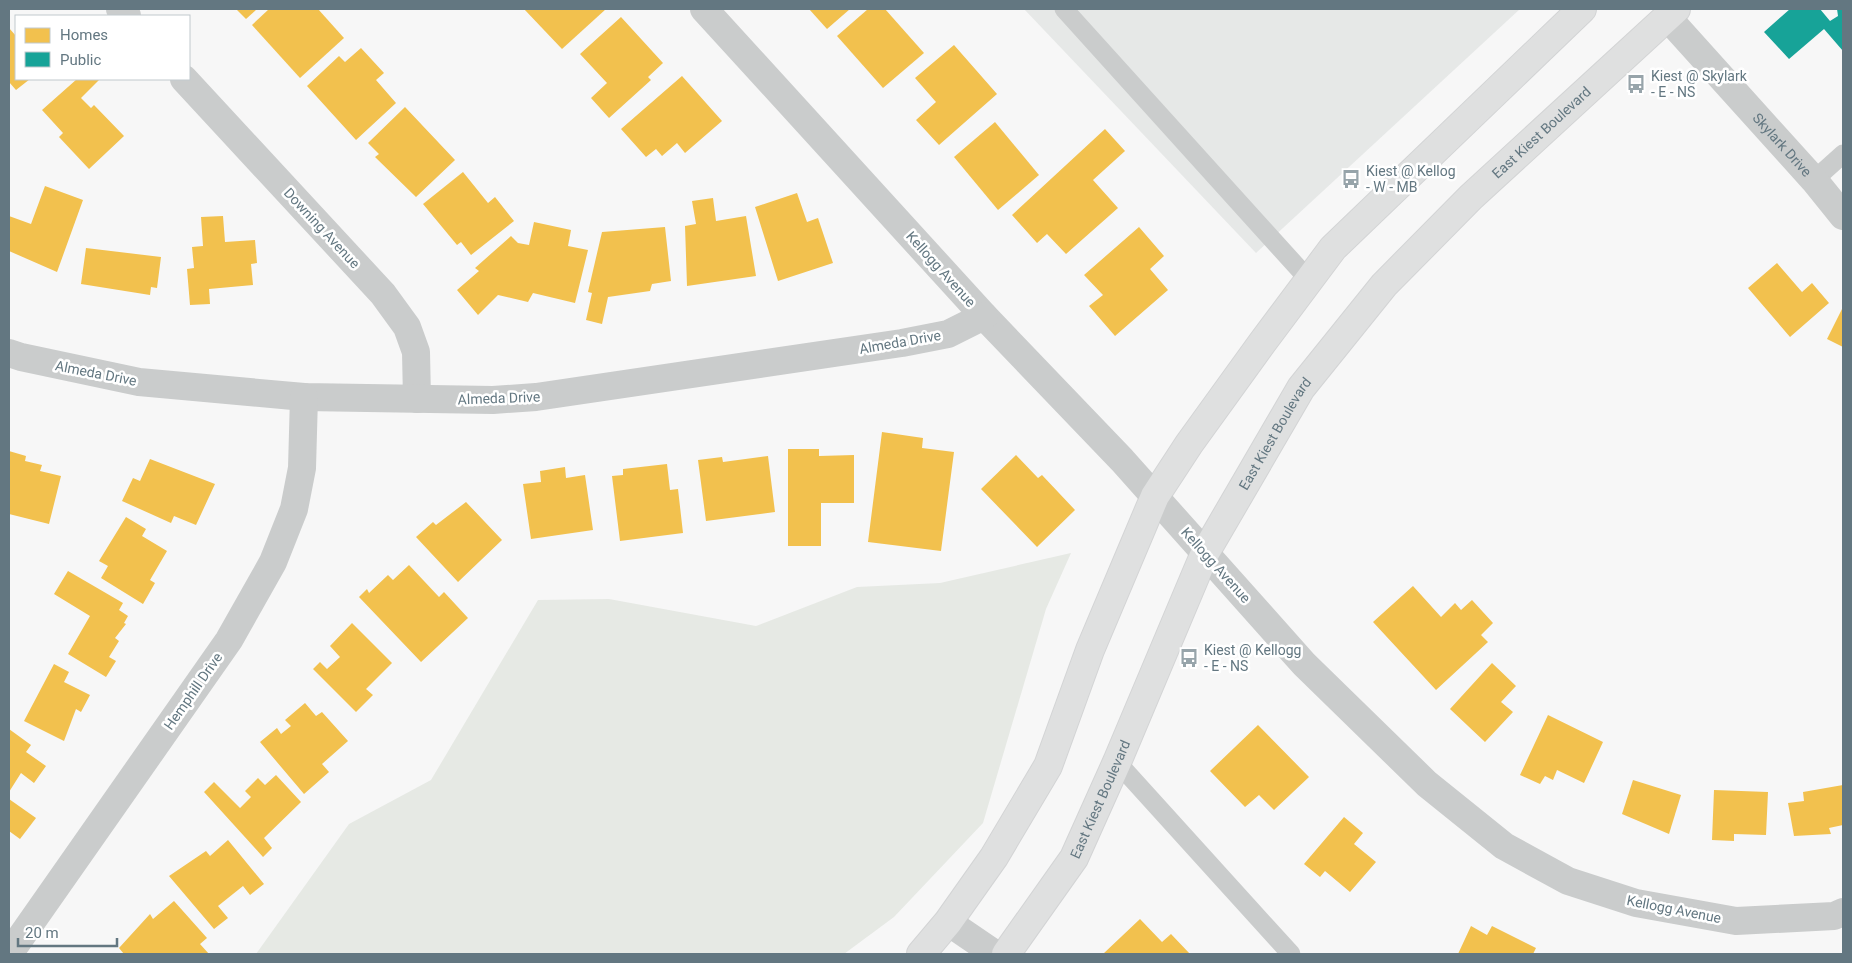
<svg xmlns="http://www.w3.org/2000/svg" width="1852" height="963" viewBox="0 0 1852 963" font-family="Roboto,sans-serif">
  <rect width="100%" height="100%" fill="#f7f7f7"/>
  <path fill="#e6e8e7" d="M1024,9H1520L1256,253Z"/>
  <path fill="#e6e9e4" d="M1071,553L1046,609L983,823L894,917L844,954H256L349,824L431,780L538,600L609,599L756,626L857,587L940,583Z"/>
  <g fill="#f2c14e">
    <path d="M236,9H257L246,19Z"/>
    <path d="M269,9H318L344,38L300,78L252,25Z"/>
    <path d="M524,9H606L562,49Z"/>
    <path d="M809,9H850L827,29Z"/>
    <path d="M868,9H885L924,53L883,88L837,36Z"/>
    <path d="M621,17L663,63L648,77L651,80L609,118L591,98L607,83L580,54Z"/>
    <path d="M9,28L16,36V79H30L16,90L9,82Z"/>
    <path d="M954,45L997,94L939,145L916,120L936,102L915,78Z"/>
    <path d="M361,48L384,73L376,80L396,103L356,140L307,86L339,56L345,62Z"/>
    <path d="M682,76L722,121L685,153L677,143L662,156L656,149L646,157L621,129Z"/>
    <path d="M77,79H99V80L81,98L91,108L94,105L124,136L89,169L59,137L63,133L42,110Z"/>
    <path d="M405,107L455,160L416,197L375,157L379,154L368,143Z"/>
    <path d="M995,122L1039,175L998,210L954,157Z"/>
    <path d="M1105,129L1125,151L1093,180L1118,208L1066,254L1047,234L1037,243L1012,215Z"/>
    <path d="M463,172L488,203L495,197L514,221L471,255L461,242L457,245L423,204Z"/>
    <path d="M45,186L83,200L57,272L9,251V216L31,224Z"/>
    <path d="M797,193L807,222L818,218L833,263L778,281L755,207Z"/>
    <path d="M713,198L716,221L746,216L756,276L687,286L685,226L696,224L692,201Z"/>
    <path d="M223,216L225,242L255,240L257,263L251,264L253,285L209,289L210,304L190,305L187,269L194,268L192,247L203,246L201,217Z"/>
    <path d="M534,222L571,230L568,246L588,250L575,303L533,293L528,302L498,295L478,315L457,290L479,271L475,268L511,236L518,243L529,245Z"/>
    <path d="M665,227L671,281L652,284L650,291L608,297L602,324L586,320L592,293L588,292L602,232Z"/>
    <path d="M1139,227L1164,256L1150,269L1168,290L1115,336L1089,306L1103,295L1084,275Z"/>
    <path d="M86,248L161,257L157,288L151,287L150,295L81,284Z"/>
    <path d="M1777,263L1802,292L1812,283L1829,303L1790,337L1748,288Z"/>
    <path d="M1843,307V347L1827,339Z"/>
    <path d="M882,432L923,438L922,448L954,452L941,551L868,542Z"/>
    <path d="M788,449H819V456L854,455V503H821V546H788Z"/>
    <path d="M9,451L26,456L25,461L42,465L40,471L61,476L49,524L9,514Z"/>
    <path d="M1016,455L1038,478L1042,475L1075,510L1037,547L981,489Z"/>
    <path d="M768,456L775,512L706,521L698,460L722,457L723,462Z"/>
    <path d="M150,459L215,484L196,525L174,516L171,523L122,501L133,478L140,481Z"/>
    <path d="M667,464L670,490L678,489L683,533L620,541L612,476L623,475V469Z"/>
    <path d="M565,467L566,478L585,475L593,530L531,539L523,484L541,482L540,471Z"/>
    <path d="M466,502L502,540L458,582L416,537L433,522L436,525Z"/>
    <path d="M126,517L146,529L142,536L167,551L150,580L155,583L143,604L101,578L108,566L99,561Z"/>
    <path d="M409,565L439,597L444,592L468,618L421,662L359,597L367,589L369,593L388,575L393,580Z"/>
    <path d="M68,571L123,603L119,610L128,616L124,623L126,624L115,638L119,641L109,657L116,661L106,677L68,654L90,616L54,594Z"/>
    <path d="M1413,586L1441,617L1455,603L1461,610L1472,600L1493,623L1481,635L1488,642L1436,690L1373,622Z"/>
    <path d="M352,623L392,663L366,689L373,695L356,712L313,669L320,662L327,669L340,657L330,646Z"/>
    <path d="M1492,663L1516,686L1501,702L1513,712L1485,742L1450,709Z"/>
    <path d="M54,664L69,672L64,682L90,695L81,712L76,709L64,741L24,721Z"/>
    <path d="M305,703L316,716L322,712L348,741L322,764L329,772L304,794L260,742L277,728L281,734L291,726L285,720Z"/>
    <path d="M1548,715L1603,742L1584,783L1557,770L1553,780L1545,776L1540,784L1520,775Z"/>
    <path d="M1258,725L1309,777L1274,810L1259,795L1245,807L1210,771Z"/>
    <path d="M9,729L31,745L26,752L46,766L34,783L21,773L9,792Z"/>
    <path d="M276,775L301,802L264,838L272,848L263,857L204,792L214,782L240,808L251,797L245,791L258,778L265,785Z"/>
    <path d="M1633,780L1681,795L1669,834L1622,814Z"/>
    <path d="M1843,785V825L1829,828L1831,834L1794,836L1788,803L1804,801L1803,792Z"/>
    <path d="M1714,790L1768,792L1766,835L1734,834V841L1712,840Z"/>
    <path d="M9,799L36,818L20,839L9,831Z"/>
    <path d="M1344,817L1363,833L1354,844L1376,862L1350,892L1325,871L1320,877L1304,864Z"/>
    <path d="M228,840L264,884L250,895L243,886L218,906L228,918L214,929L169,876L206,851L210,856Z"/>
    <path d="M174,901L207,938L200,944L209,954H124L119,948L150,914L153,919Z"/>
    <path d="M1140,919L1162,942L1171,934L1190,954H1103Z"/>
    <path d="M1471,926L1487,935L1492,926L1536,948L1533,954H1458Z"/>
  </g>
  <path fill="#17a398" d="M1790,9H1820L1830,21L1838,16L1837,9H1843V51L1824,29L1789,59L1764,32Z"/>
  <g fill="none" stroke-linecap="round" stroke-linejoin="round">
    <g stroke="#d3d4d5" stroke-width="30">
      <g id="secondary">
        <path d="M921,954L948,922L994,857L1048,766L1090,650L1155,496L1189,444L1262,343L1333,248L1582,9"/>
        <path id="s2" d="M1006,954L1074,858L1117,762L1205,553L1301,388L1384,285L1471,197L1676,9"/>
      </g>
    </g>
    <g stroke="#cacccc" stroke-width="19">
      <path d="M1064,9L1309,280"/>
      <path d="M1814,180L1843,154"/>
      <path d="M1117,762L1291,954"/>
    </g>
    <g stroke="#cacccc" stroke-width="28">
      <path d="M120,9L127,16"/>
      <path d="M704,9L984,316L1122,460L1304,664L1427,784L1504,846L1568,881L1636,903L1736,921L1834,916L1843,912"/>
      <path id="s1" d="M1667,17L1814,180L1843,216"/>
      <path d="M184,79L383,294L407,327L416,352L417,399"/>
      <path d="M9,353L21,357L139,382L304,397L493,400L536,397L902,343L948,334L984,316"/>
      <path d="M948,922L995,954"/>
      <path d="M9,954L229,640L273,562L294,509L302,468L304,397"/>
    </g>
    <use href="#secondary" stroke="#dfe0e0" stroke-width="28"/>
  </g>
  <defs>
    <g id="bus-bare" transform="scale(1.5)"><path d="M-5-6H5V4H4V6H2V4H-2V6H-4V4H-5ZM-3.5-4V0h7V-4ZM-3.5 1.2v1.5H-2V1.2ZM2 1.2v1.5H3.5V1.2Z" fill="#97a4aa" stroke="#fff" stroke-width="2.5" paint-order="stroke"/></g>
  </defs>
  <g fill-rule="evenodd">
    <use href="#bus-bare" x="1636" y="84"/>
    <use href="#bus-bare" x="1351" y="179"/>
    <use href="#bus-bare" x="1189" y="658"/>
  </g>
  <g text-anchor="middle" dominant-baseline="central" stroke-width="5" stroke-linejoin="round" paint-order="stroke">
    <g font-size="14" fill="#637781" stroke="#fff" text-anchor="start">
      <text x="1651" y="76">Kiest @ Skylark<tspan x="1651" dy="16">- E - NS</tspan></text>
      <text x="1366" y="171">Kiest @ Kellog<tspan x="1366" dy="16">- W - MB</tspan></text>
      <text x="1204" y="650">Kiest @ Kellogg<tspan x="1204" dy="16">- E - NS</tspan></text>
    </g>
    <g font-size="14" fill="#637781" stroke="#fff">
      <text stroke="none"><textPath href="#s2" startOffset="992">East Kiest Boulevard</textPath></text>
      <text stroke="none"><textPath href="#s1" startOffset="172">Skylark Drive</textPath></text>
      <text transform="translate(322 228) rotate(47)">Downing Avenue</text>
      <text transform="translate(941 269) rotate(48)">Kellogg Avenue</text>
      <text transform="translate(900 342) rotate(-10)">Almeda Drive</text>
      <text transform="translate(96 373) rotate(11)">Almeda Drive</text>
      <text transform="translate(499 398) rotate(-2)">Almeda Drive</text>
      <text stroke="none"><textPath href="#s2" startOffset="588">East Kiest Boulevard</textPath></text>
      <text transform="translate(1216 565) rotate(48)">Kellogg Avenue</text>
      <text transform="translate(193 691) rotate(-55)">Hemphill Drive</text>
      <text stroke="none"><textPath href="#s2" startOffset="182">East Kiest Boulevard</textPath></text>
      <text transform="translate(1674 909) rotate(11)">Kellogg Avenue</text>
    </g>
  </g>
  <rect width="1852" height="963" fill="none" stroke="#637781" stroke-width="20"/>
  <rect x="15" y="15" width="175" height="65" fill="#ffffff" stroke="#c1c9cd"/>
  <rect x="25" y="28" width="25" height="15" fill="#f2c14e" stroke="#c1c9cd"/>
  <text x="60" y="40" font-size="15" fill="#637781">Homes</text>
  <rect x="25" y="52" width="25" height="15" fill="#17a398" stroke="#c1c9cd"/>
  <text x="60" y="65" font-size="15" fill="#637781">Public</text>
  <path d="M18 938v8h99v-8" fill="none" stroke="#637781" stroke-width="2.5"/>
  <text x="25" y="938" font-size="15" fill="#637781" stroke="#ffffff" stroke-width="4" paint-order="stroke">20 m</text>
</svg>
